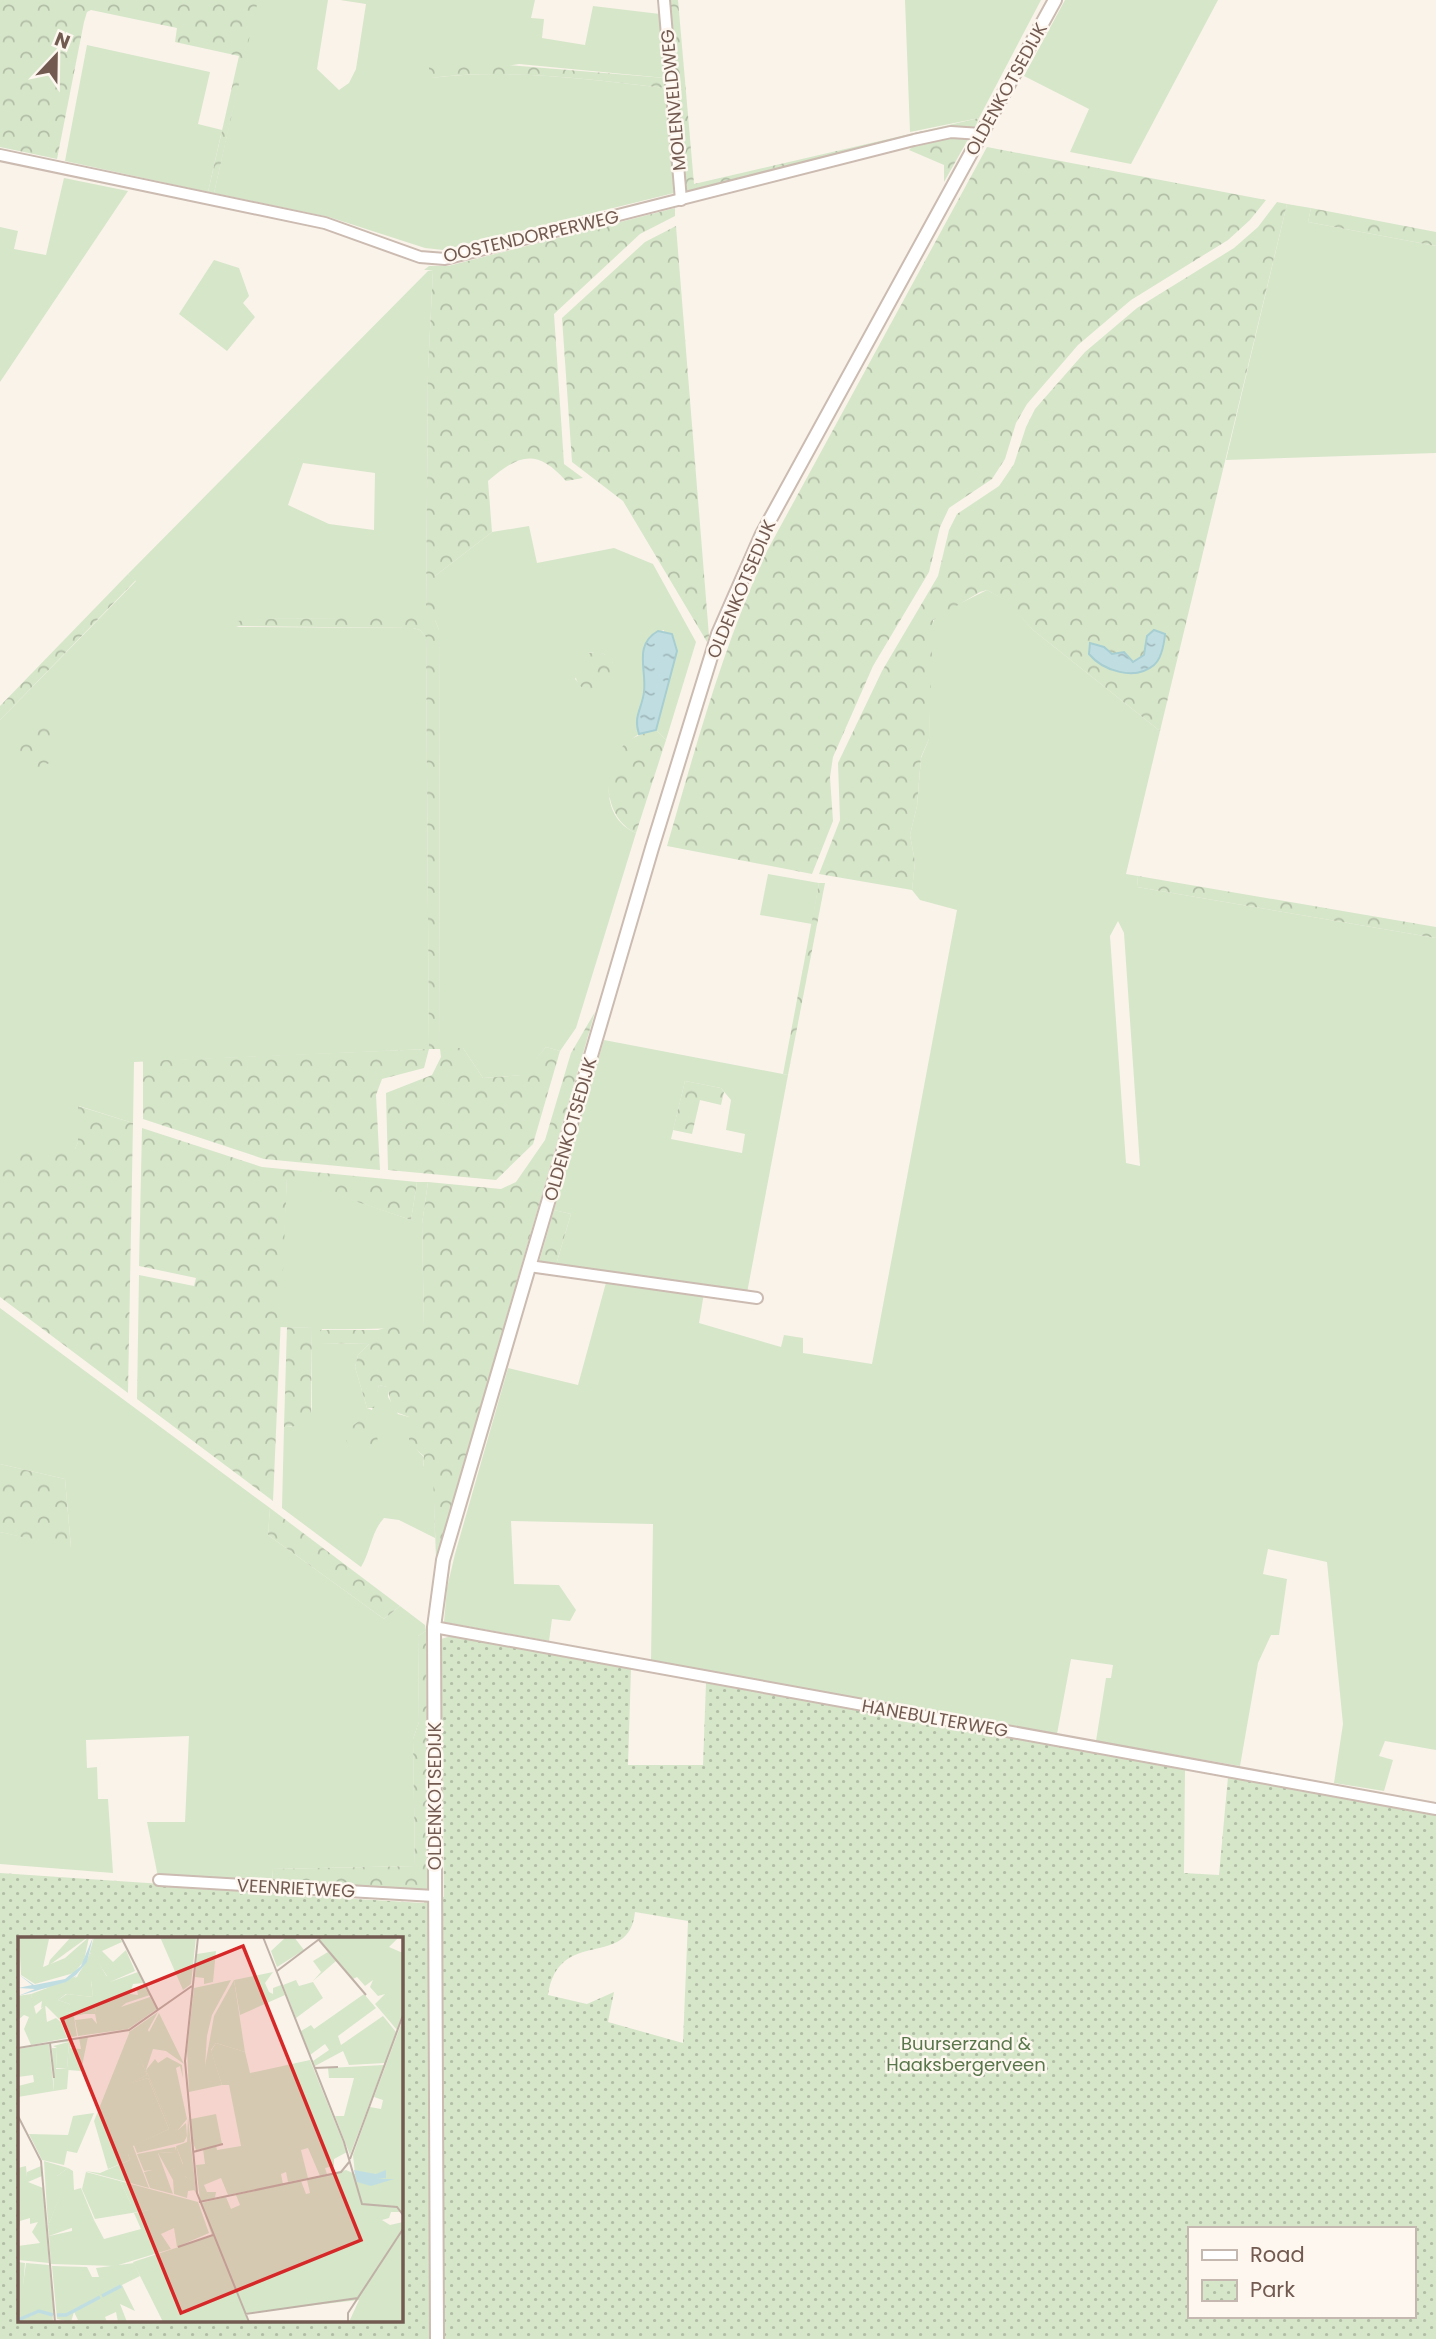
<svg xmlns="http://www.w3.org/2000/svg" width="1436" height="2339" viewBox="0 0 1436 2339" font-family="Poppins,sans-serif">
  <defs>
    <pattern id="forest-crowns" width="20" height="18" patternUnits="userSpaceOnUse" patternTransform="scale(1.75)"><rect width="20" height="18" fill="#d6e6c9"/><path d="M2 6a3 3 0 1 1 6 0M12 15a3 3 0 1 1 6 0" fill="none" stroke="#b2bda6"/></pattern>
    <pattern id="park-dots" width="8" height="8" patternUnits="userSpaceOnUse" patternTransform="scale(1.75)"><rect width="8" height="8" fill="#d6e6c9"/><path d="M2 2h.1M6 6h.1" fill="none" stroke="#b2bda6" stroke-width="1.8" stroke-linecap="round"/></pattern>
    <pattern id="water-ripples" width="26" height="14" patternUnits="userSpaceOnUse" patternTransform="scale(1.75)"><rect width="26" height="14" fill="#c0dee2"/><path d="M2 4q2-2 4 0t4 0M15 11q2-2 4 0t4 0" fill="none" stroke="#a0b7ba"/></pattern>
  </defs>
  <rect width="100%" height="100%" fill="#faf3ea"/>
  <g fill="#d6e6c9" fill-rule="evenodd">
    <path d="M257,0H328L317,69L339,90L349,83L356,69L366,4L340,0H535L531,18L544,19L542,38L585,45L593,6L660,14L665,78L519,64L430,78C509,68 587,79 665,88L674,193L443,250L425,248L329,217L214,193Z"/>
    <path d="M905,0H1041L979,118L910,132Z"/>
    <path d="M1065,0H1218L1131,164L1070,152L1089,109L1024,76Z"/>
    <path d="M87,45L210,72L198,124L222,130L208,192L65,161Z"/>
    <path d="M64,178L128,191L0,382V227L18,231L14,249L46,255Z"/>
    <path d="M1287,204L1311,208L1308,222L1436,246V453L1226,460Z"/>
    <path d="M214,260L239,268L249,296L243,303L255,317L227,351L179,314Z"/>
    <path d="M433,270L428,370L426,618L262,619L236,627L413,628L420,630L426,637L429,1049L134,1062L133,1123L79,1106L78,1142L75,1149H0V720L136,581L128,574L428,271ZM303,463L375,473L374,530L329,524L288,505Z"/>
    <path d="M529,526L537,563L614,548L653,564L696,642L666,740L656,730L665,694L664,630L652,635C637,653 646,669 644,690C643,707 633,717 639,734C605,754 594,815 636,833L576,1028L560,1051L546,1047L523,1075L483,1078L463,1048L440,1049L439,630L435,620V576L492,532ZM590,652L604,654L613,663L585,689L575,679Z"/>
    <path d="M987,590L1006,600L1033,630L1160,731L1126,874L1138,876L1137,887L1436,938V1750L1385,1741L1379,1756L1393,1760L1384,1791L1334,1783L1343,1724L1327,1562L1268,1549L1263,1574L1287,1579L1279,1635H1271L1258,1663L1240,1766L1096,1741L1106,1678H1111L1113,1665L1071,1659L1057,1734L651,1661L653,1524L511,1521L514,1584L559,1585L576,1610L570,1621L552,1619L549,1641L444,1622L447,1588L455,1554L508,1368L578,1385L607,1279L704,1293L699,1323L781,1347L784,1335L803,1338V1353L872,1364L957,910L920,900L912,890L915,862L910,835L917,806L921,758L929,739L931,630L935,616ZM1118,921L1124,933L1140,1166L1126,1163L1110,936Z"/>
    <path d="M768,874L819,883L812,924L760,915Z"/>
    <path d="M604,1040L788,1075L747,1293L556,1265L571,1214L554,1210ZM685,1081L721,1088L731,1100L726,1130L745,1134L742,1153L671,1139Z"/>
    <path d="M287,1177L411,1220L417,1182H428L422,1224L424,1327C390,1328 357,1330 322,1329L320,1343L369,1344L358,1355L355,1367L367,1408L372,1410L379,1385L388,1387V1397L398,1414L409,1417C413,1440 404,1439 424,1457L423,1466L434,1473L435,1538L399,1520L384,1518C371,1532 371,1551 361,1567L282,1508L284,1427H291L311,1413L312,1407V1328L279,1327Z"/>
    <path d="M0,1308L270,1508L268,1535L384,1619L400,1606L425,1625L426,1631L418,1636L419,1722L413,1739L415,1866L273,1869L272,1883L158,1877L147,1822H185L189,1736L86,1740L87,1768L97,1767L98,1799H108L113,1873L0,1864V1532L71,1547L65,1479L0,1464Z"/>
  </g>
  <g fill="url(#forest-crowns)" fill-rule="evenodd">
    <path d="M0,0H258L214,193L208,192L239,56L175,42L177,28L91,10L87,12L84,22L57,159L0,147Z"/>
    <path d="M668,0H678L694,184L979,118L974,130L685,195Z"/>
    <path d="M485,63L665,78V88C587,79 508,68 429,78V67Z"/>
    <path d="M945,136H970L944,182V165L909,150L916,143Z"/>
    <path d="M987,147L1266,200L1250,220L1228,240L1131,300L1078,345L1027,404L1016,423L1005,459L992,479L949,508L940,527L929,572L873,666L833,757L830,777L833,821L812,874L667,846C696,746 723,646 767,551Z"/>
    <path d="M1277,202L1287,204L1160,731L1033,630L1005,600L987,590L980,592L933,620L929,739L921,757L917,806L910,835L915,862L912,890L819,874L840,820L838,763L882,671L938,576L949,530L957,514L999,486L1014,464L1026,427L1035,409L1085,352L1137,308L1234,248L1258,227ZM1147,636L1153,666C1121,679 1105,673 1090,643L1104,647L1112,654H1127L1129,661L1133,662L1144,655Z"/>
    <path d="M675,208V216L640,234L554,314L564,464L583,478L566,481C537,448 519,454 488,481L492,532L435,576V620L439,630L440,1048H463L483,1078L522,1075L546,1047L560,1051L533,1144L496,1180L388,1170L386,1093L432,1075L441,1057L440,1049H429L424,1068L382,1079L376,1095L380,1170L264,1159L143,1119V1061L429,1049L426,637L420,630L413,628L235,626L237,621L262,619L426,617L428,370L433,270H424L429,266H448Z"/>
    <path d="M1311,208L1436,232V246L1308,222Z"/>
    <path d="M676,226L709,636L707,642L623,501L572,462L562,318L645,242Z"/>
    <path d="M128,574L136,580L0,720V706Z"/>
    <circle cx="595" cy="672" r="20"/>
    <path d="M20,723L50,727L51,762L34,771L18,773Z"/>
    <path d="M656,730L666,740L636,833C605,819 600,771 622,747C631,737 643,733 656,730Z"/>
    <path d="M1138,876L1436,927V938L1137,887Z"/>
    <path d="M819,883H825L788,1075L783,1074Z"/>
    <path d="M595,1012L436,1559L433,1473L423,1470L424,1456L409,1444V1417L393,1411L387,1387L379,1385L374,1408H367L355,1367L358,1355L369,1344L320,1343V1330H378L391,1326L424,1327L422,1224L428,1182L501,1189L516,1182L545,1140L571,1053Z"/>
    <path d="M685,1081L721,1088L724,1092L721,1105L700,1100L692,1134L673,1130Z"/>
    <path d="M78,1106L133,1123L128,1393L0,1297V1149H75L78,1142Z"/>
    <path d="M142,1128L262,1167L417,1182L411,1220L287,1178L273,1501L137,1399L139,1275L194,1286L196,1278L139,1266Z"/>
    <path d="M554,1210L571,1214L556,1265L539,1262Z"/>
    <path d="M287,1327L312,1328L311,1414C305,1424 296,1427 284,1427Z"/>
    <path d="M364,1417L372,1419L377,1429L378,1449L374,1455C359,1452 343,1449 346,1431Z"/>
    <path d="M0,1464L65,1479L71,1548L0,1532Z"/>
    <path d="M270,1508L400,1606L384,1619L268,1535Z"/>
    <path d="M426,1631L429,1892L272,1883L273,1869L415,1866L413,1739L419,1722L418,1636Z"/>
  </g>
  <path fill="url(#park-dots)" fill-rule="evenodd" d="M451,1636L631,1669L628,1765H703L706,1683L1185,1769L1184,1873L1219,1875L1228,1777L1436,1814V2339H0V1873L236,1889L254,1893L424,1903L425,1896L444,1897L441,1639ZM635,1912L688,1921L683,2043L608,2022L614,1992L587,2004L548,1995C559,1925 629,1971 635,1912ZM19,1938H401V2320H19ZM1189,2229H1413V2316H1189Z"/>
  <g fill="url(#water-ripples)" stroke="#a7ced2" stroke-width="2">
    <path d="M1154,630L1165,634C1164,644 1162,658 1154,665C1135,681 1103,671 1089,654L1090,643L1104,647L1112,654L1124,652L1133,662L1144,655L1147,636Z"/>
    <path d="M658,631L672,634L677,651L656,730L639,734C633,716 642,709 644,692C647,670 633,645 658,631Z"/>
  </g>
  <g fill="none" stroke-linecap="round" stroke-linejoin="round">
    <g stroke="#cbbbb1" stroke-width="14">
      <g id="minor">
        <path d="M664,0L681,200"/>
        <path d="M0,155L325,223L420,257L445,259L914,140L951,132L981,134"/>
        <path d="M529,1266L757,1298"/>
        <path d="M434,1627L1436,1809"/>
        <path d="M159,1880L434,1896"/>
      </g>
    </g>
    <g stroke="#cbbbb1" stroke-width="16">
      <path id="tertiary" d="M437,2339L434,1627L443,1560L652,848L718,634L762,534L1055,0"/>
    </g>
    <use href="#minor" stroke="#fff" stroke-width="10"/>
    <use href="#tertiary" stroke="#fff" stroke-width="12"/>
  </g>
  <g text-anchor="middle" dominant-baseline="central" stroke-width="5" stroke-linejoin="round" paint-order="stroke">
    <g font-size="18" fill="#725a50" stroke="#fdf7f0">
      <text transform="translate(1006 89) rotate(-61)">OLDENKOTSEDIJK</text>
      <text transform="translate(673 100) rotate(-95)">MOLENVELDWEG</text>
      <text transform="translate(531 236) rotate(-13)">OOSTENDORPERWEG</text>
      <text transform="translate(741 589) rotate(-67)">OLDENKOTSEDIJK</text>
      <text transform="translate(570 1129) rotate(-74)">OLDENKOTSEDIJK</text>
      <text transform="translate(935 1718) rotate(10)">HANEBULTERWEG</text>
      <text transform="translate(434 1796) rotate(-90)">OLDENKOTSEDIJK</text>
      <text transform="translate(296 1888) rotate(3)">VEENRIETWEG</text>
    </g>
    <g font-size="18" fill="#587649" stroke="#fdf7f0">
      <text x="966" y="2043">Buurserzand &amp;<tspan x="966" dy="21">Haaksbergerveen</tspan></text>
    </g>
  </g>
  <g transform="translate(18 1937)">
    <rect width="385" height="385" fill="#faf3ea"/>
    <path d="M1,0L31,2L25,30L47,21L71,0L66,24L56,36L17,47L3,38ZM76,0H101L104,5L84,14L95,25L108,13L117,34L92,45L120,35L126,46L115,47L112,57L120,58L119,53L128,50L132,58L108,66L103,70L132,60L139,72L110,92L60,99L57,83L74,81L79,87L77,69L50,76L46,74L52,67L40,63L49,57L75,60L73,43L89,39L73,15L67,32L53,44L37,50L18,52L59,39L69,25ZM142,0H178L173,47L165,53ZM268,0H276L286,13L259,30L253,14ZM306,0H381L371,10L385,16V75L379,93L357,67L367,57L360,59L352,50L355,43L347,49L339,40L335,42L302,3ZM198,14L195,45L186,47V41L177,40L179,17ZM310,15L318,24L295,44L303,35L295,24ZM255,35L247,46L251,55L255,57V51L263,48L267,58L222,78L216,43ZM278,43L281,49L295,45L305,61L278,81L265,48ZM13,57L18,77L27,68L29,85L38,81L43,85L49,101L13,108L6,92L11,80L6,78L0,83V59ZM346,57L358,71L320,99L323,108L365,79L378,95L367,126L331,128L325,114L297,129L295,124L311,113L307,107L292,118L283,94L293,88L296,92ZM112,94L129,138L113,146L130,141L151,192L115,209L118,217H110L112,223L90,232L76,184ZM70,100L63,134L50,133L52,111L63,112L61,101ZM51,105L49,131H38L39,111L35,109ZM198,106L227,115L232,136L292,123L329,215L316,222V229L307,231L309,237L302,239L290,211L283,213L290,241L270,245L268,235L263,237L265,247L210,258L203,241L186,248L189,255H198L197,261L182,264L178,228L187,227L185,212L178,213L175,206L173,182L198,177L204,207L198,208L199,213L223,209L211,148H204L193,114ZM31,107L36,154L0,160V149L16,145L15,138L0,140V112ZM149,120L164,128L165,141L162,129L158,131L169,182L160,193L153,192L128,133L137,122L140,126ZM366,128L332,218L317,179H326L336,141H311L310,131ZM76,176L59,216L49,214L46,228L24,223L11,197L50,198L55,179ZM158,209L165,228L152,233L159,232L173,245L177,253L170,254L169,261L156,257L155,243L140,216L157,215ZM26,224L50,231L39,239V250H46L30,289ZM8,229L9,240V235L23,229L24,239L10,245L25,251L31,326L0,323V309L22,306L14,295L20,285L12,287V281L2,284L0,302V231ZM102,244L180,265L191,296L159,310L156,291L143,297L153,312L97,329L33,327L31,299L54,294V288L76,283L86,302L123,292L116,276L131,273L113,267ZM8,326L31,328L36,378L0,385ZM116,326L122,339L104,348L117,374L102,367L109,385H100L98,375L87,380L89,385H55L60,383L56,375L53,385L39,382L34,329L69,330L74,340H81L78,331Z" fill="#d6e6c9"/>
    <path d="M53,0H70L30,29L32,23ZM74,14L89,40L73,44L75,60L48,57L40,63L52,67L47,74L50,76L77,69L81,96L77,77H67L56,79L59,99L50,101L44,85L28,69L23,71L24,64L15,70L13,57L59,40ZM213,43L194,78L189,99L187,129L196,79L216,43L227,115L198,106L193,113L204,148L171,155L169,113L176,51ZM140,75L130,93L131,95L141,76L166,127L148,114L135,112L128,133L153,191L160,193L168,186L169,199L166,205L119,216L116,208L151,192L130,141L105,149L129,138L111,95ZM53,102L49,152L36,154L34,111H39L38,132L49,131L51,105L33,106ZM170,179L178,256L168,240L152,233L165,227L158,209L169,205ZM157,210L158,215L140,216L155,257L132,251L126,235L134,233L126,234L119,217ZM110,217H118L131,251L67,234L82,236L112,223ZM50,231L55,234L56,253L63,251L76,283L31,299L30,289L45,251L38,250L39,239ZM68,235L102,244L113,267L127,265L132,273L77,282L64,252Z" fill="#d6e6c9"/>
    <path d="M385,82V280L383,275H373L371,281L364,283L372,288L385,285V385H331L341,363L227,376L230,385H145L115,325L194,299L183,266L208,260L213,272L222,268L218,258L283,244L288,257L292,256L289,243L328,233L337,237L335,218L352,170L363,172L365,163L356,160ZM0,325L7,326L4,365L34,368L35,385H0Z" fill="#d6e6c9"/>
    <path d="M75,0L69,25L58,38L48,45L0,59L17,52L0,51L14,48L0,37L16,48L47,42L63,29ZM336,233L358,237L368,233V241L359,242H376L353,249L339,245Z" fill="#c0dee2"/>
    <path fill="none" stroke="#c0dee2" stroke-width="3.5" d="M84,359L103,349M39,378H48L82,360M0,383L21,374L35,378"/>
    <path fill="none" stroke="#c0b1a7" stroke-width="2" d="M103,0L140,73M180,0L167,124L179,256L231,385M245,0L326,205L344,267L379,270L385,278M301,3L348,58M259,34L304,0M32,106L36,141M0,111L111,93L174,49M297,131L320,130M0,179L23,224L37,385M175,215L205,207M332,222L385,78M181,265L323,235L332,224M160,310L195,298M227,377L340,361M330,385V376L385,292"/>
    <path fill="#d62828" fill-opacity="0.15" stroke="#d62828" stroke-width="3.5" d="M225,9L343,303L163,376L44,82Z"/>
    <rect width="385" height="385" fill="none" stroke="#725a50" stroke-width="3.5"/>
  </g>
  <rect x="1188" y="2227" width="228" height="91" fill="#fdf7f0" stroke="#c5b8b0" stroke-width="2"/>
  <rect x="1202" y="2250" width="35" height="10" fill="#ffffff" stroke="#c5b8b0" stroke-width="2"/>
  <text x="1250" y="2262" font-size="21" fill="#725a50">Road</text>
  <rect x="1202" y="2280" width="35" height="21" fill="url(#park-dots)" stroke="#c5b8b0" stroke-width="2"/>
  <text x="1250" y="2297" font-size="21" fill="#725a50">Park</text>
  <g transform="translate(56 56) rotate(22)" stroke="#fdf7f0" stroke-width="5" paint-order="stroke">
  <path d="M0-5L12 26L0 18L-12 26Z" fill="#725a50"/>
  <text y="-10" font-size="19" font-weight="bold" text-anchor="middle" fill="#725a50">N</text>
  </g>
</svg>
